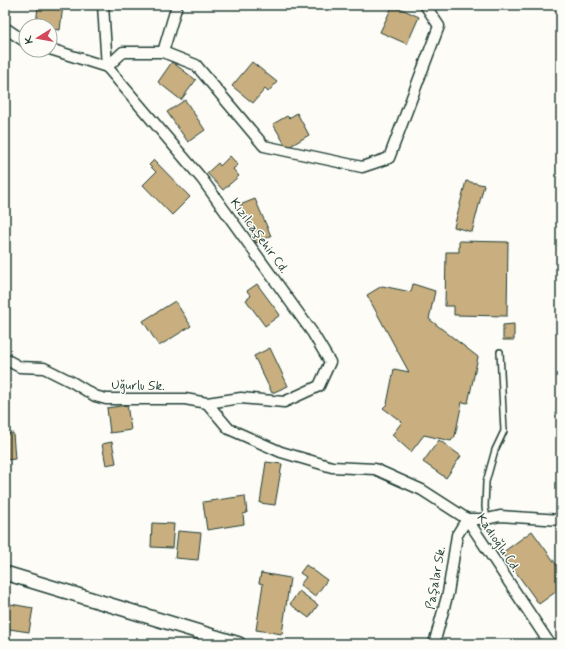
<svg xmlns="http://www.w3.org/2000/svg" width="566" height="649" viewBox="0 0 566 649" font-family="Mynerve,sans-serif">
  <rect width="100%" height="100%" fill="#fdfcf7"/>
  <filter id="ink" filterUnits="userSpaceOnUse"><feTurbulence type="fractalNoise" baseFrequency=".025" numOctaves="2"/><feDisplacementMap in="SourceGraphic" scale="8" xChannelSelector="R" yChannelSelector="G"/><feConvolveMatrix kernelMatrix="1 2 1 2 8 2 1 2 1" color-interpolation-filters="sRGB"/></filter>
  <g filter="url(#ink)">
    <g fill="#c9af7f" stroke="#1f3d34">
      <path d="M38,5H63L60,30L50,29V26H36Z"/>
      <path d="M393,5L419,17L407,44L380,32Z"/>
      <path d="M172,62L196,80L181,100L158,82Z"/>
      <path d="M252,62L277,82L268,92L265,89L253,103L232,86Z"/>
      <path d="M185,100L205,130L188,142L167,112Z"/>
      <path d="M297,113L309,135L287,148L273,124L287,116L289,118Z"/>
      <path d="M230,156L238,165L233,169L239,176L223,190L207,173L218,163L220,166Z"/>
      <path d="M154,160L190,197L172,215L143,185L156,172L149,165Z"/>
      <path d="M466,181L484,185L472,232L454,227Z"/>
      <path d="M255,199L271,236L256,243L240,205Z"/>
      <path d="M459,241L508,242L507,316L454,315V306H445L446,252H459Z"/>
      <path d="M257,284L280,315L265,326L246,300L251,296L247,291Z"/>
      <path d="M413,284L435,291L429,319L478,357L468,403L462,402L455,436L451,441L424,435L411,452L392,435L402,422L383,408L387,404L394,369L409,372L367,295L382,286L411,292Z"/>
      <path d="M175,301L191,326L159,346L143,321Z"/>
      <path d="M514,324V340H503V325Z"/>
      <path d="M270,348L288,386L272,393L254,356Z"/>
      <path d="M127,405L131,430L110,433L107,408Z"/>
      <path d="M13,433L15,459L5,460V434Z"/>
      <path d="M439,440L461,456L446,478L423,462Z"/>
      <path d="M112,442L116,463L106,465L102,444Z"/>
      <path d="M266,462L282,464L275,505L260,503Z"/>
      <path d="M245,496L247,513L243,514L244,524L207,530L203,502Z"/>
      <path d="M152,523L174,524L172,548L151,547Z"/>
      <path d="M178,531L201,533L198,560L175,558Z"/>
      <path d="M532,531L561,571V588L539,604L502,553Z"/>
      <path d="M306,565L327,580L315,597L300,585L306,577L300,573Z"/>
      <path d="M261,573L290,578L282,634L256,630L263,584L259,583Z"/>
      <path d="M299,591L318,605L309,618L290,604Z"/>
      <path d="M5,603L33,608L29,632L9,629L7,644H5Z"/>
    </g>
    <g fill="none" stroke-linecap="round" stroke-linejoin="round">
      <g stroke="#1f3d34" stroke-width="8">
        <path id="service" d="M487,519L485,507L486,482L495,450L504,431L500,352"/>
      </g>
      <g stroke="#1f3d34" stroke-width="13">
        <g id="minor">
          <path d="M103,5L107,67"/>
          <path d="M5,28L26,42"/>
          <path d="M163,52L177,5"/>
          <path d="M107,67L123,52H163L196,65L264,146L362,167L389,158L439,26L425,5"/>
          <path d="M5,359L20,367L44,368L72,382L95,396L106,399H185L207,403L241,398L284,402L319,386L330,362L312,332L202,179L107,67L50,49"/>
          <path d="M207,403L229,429L281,452L332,467L375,469L422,490L467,519L550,644"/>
          <path d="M467,519H487L500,516L561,520"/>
          <path d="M434,644L448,593L457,535L467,519"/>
        </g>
      </g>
      <g stroke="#1f3d34" stroke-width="16">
        <path id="tertiary" d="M5,573L239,644"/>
      </g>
      <use href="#service" stroke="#fdfcf7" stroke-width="5"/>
      <use href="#minor" stroke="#fdfcf7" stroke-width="10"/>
      <use href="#tertiary" stroke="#fdfcf7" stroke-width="13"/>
    </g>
  </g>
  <g text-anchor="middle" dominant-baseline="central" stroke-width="3" stroke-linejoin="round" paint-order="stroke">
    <g font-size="13" fill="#1f3d34" stroke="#fdfcf7">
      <text transform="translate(259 236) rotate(54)">Kızılcaşehir Cd.</text>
      <text transform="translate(138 386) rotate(1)">Uğurlu Sk.</text>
      <text transform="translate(498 543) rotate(56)">Kadıoğlu Cd.</text>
      <text transform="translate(436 578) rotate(-80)">Paşalar Sk.</text>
    </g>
  </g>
  <rect width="566" height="649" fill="none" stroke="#fdfcf7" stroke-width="20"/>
  <rect x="10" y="10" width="546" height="629" fill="none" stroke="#1f3d34" stroke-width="1.5" filter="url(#ink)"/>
  <g transform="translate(38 38) rotate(259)"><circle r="19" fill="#fdfcf7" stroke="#a4b0a9"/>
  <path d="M0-3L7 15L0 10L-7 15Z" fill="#d1495b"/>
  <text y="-6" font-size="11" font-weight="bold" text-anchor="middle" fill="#1f3d34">K</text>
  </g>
</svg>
